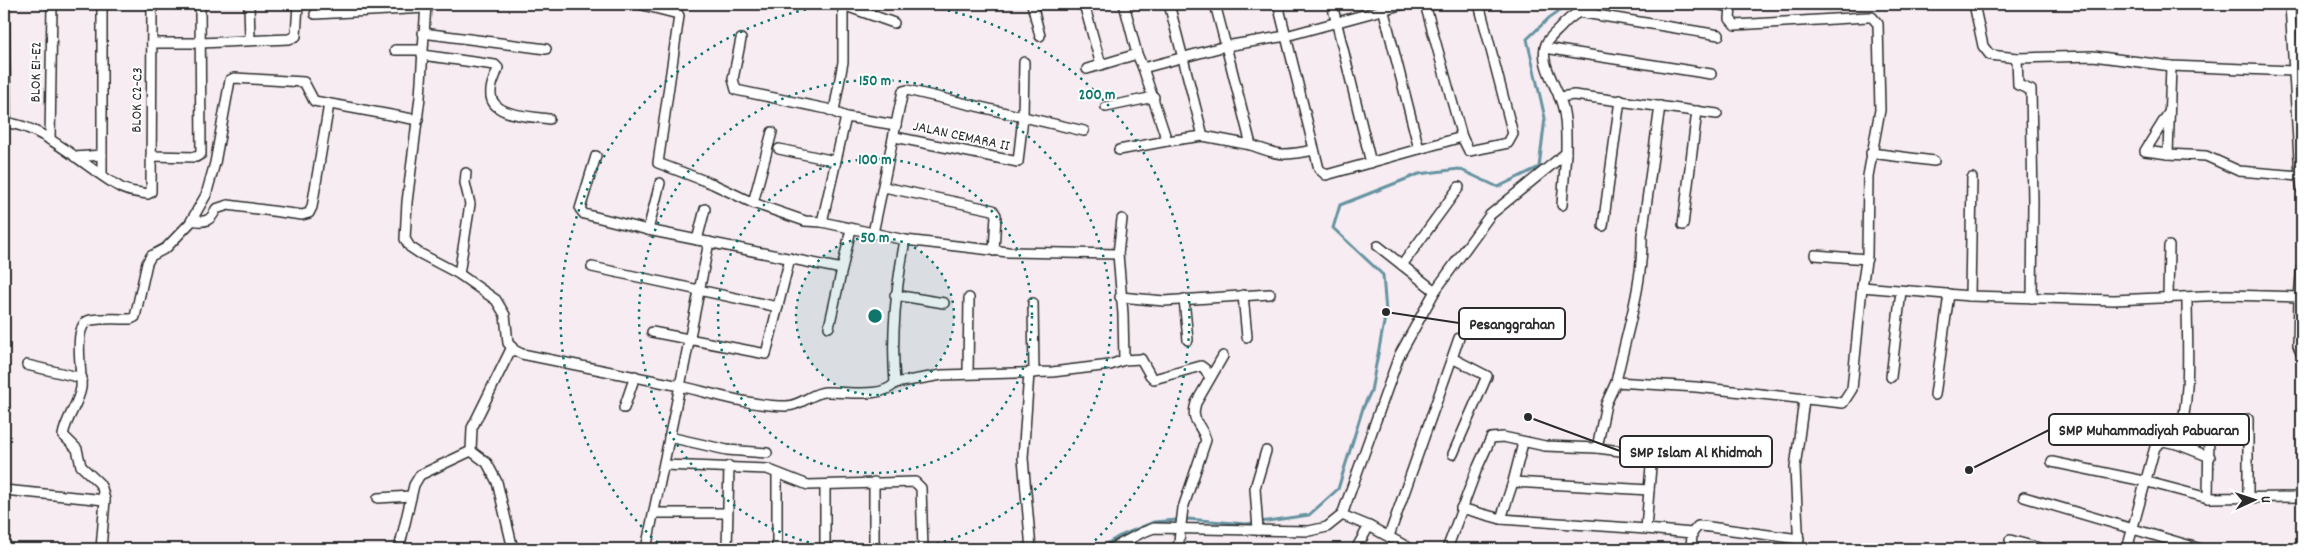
<svg xmlns="http://www.w3.org/2000/svg" width="2306" height="553" viewBox="0 0 2306 553" font-family="Dekko,sans-serif">
  <rect width="100%" height="100%" fill="#f6ecf2"/>
  <filter id="ink" filterUnits="userSpaceOnUse"><feTurbulence type="fractalNoise" baseFrequency=".02" numOctaves="2"/><feDisplacementMap in="SourceGraphic" scale="10" xChannelSelector="R" yChannelSelector="G"/><feConvolveMatrix kernelMatrix="1 2 1 2 8 2 1 2 1" color-interpolation-filters="sRGB"/></filter>
  <g filter="url(#ink)">
    <g fill="none" stroke-linecap="round" stroke-linejoin="round">
      <path stroke="#6693a0" stroke-width="3" d="M1098,549L1118,537L1154,522L1188,519L1246,524L1309,515L1338,489L1363,408L1371,391L1386,312L1383,275L1333,228L1340,205L1419,174L1459,169L1498,187L1539,167L1545,118L1527,39L1549,18L1569,4"/>
      <g stroke="#2b2b2b" stroke-width="12">
        <g id="minor">
          <path d="M4,4L6,122"/>
          <path d="M102,4V175"/>
          <path d="M249,4L250,40"/>
          <path d="M426,4L420,97L407,202L405,239L410,247L419,253L459,274L496,300L505,315L508,343L514,350L522,354L680,386L646,549"/>
          <path d="M639,4L678,14L679,16L658,163L713,184L753,203L805,221L822,222L905,240L1008,252L1118,254"/>
          <path d="M1032,4L1040,36"/>
          <path d="M1084,4L1101,65"/>
          <path d="M1124,4L1137,54L1143,68L1226,46L1251,145C1280,156 1284,156 1314,150"/>
          <path d="M1215,4L1226,46L1286,36L1404,4"/>
          <path d="M1278,4L1319,169L1326,175L1462,137L1469,151L1508,143L1513,134L1479,4"/>
          <path d="M1332,4L1371,163"/>
          <path d="M1382,4L1419,149"/>
          <path d="M1425,4L1462,137"/>
          <path d="M1714,4L1731,7L1730,19L1735,25L1867,17H1872L1878,24L1880,110L1868,176L1867,255L1862,287"/>
          <path d="M1974,4L1983,46L1990,55L2017,58L2093,56L2171,66L2293,71"/>
          <path d="M843,5L894,23"/>
          <path d="M1578,12L1719,35"/>
          <path d="M315,14L426,8"/>
          <path d="M423,33L546,49"/>
          <path d="M741,39L733,79L736,90L827,109L846,117L896,125"/>
          <path d="M152,43H200L289,39L296,36L298,4"/>
          <path d="M1545,48L1711,74"/>
          <path d="M395,50H422"/>
          <path d="M422,55L495,65L498,68C496,76 491,83 491,91C488,117 532,116 549,119"/>
          <path d="M2017,58L2018,85L2031,90L2033,203L2032,298"/>
          <path d="M2171,66L2168,154L2206,156L2239,171L2300,176L2290,4"/>
          <path d="M1143,68L1167,141L1203,136L1169,4"/>
          <path d="M1087,69L1137,54"/>
          <path d="M1559,97L1574,95L1717,114"/>
          <path d="M1106,107L1154,97"/>
          <path d="M834,111L843,62V4"/>
          <path d="M4,123C41,123 86,168 118,186C126,192 138,192 148,194L151,192L152,4"/>
          <path d="M1203,136L1251,145"/>
          <path d="M895,137L1018,162L1023,117L1024,62"/>
          <path d="M50,140L52,4"/>
          <path d="M779,149L835,161"/>
          <path d="M1119,150L1167,141"/>
          <path d="M1871,153L1934,161"/>
          <path d="M2168,154L2145,151L2168,114"/>
          <path d="M151,156L196,157L201,154L200,4"/>
          <path d="M596,156L580,209L584,214L648,230L842,269"/>
          <path d="M75,157L102,155"/>
          <path d="M2302,175L2300,176L2302,190"/>
          <path d="M884,187L993,210L996,215L994,251"/>
          <path d="M753,203L772,132"/>
          <path d="M1562,205L1566,153"/>
          <path d="M192,220C205,223 211,221 216,209L228,205L302,215L309,213L312,207L329,104"/>
          <path d="M822,222L846,117"/>
          <path d="M1683,225L1697,111"/>
          <path d="M1603,226L1620,100"/>
          <path d="M648,230L660,183"/>
          <path d="M873,233L903,91L907,90L1084,131"/>
          <path d="M697,240L705,209"/>
          <path d="M709,242L680,386C714,394 751,406 786,406C801,406 811,393 825,392C845,391 883,399 895,383C891,333 896,289 905,240"/>
          <path d="M1378,246L1435,291"/>
          <path d="M1815,255L1867,259"/>
          <path d="M1402,265L1459,187"/>
          <path d="M592,267L778,307"/>
          <path d="M459,274L470,204L465,183L466,173"/>
          <path d="M895,295L944,303"/>
          <path d="M1243,295L1247,337"/>
          <path d="M1970,296L1972,178"/>
          <path d="M1120,297L1164,301L1270,294"/>
          <path d="M2299,297L2298,345L2302,356"/>
          <path d="M2168,298L2169,246"/>
          <path d="M1184,299L1188,340"/>
          <path d="M1033,303L1034,373"/>
          <path d="M829,327L851,229"/>
          <path d="M652,332L766,354L790,258"/>
          <path d="M1452,358L1459,338"/>
          <path d="M1124,360L1141,359L1150,375L1154,379L1201,366L1205,369L1210,378"/>
          <path d="M27,365L82,378"/>
          <path d="M968,373L969,298"/>
          <path d="M1029,373L1023,458L1031,549"/>
          <path d="M1891,377L1901,291"/>
          <path d="M1616,382C1626,334 1643,286 1642,236L1660,106"/>
          <path d="M895,383L942,375L1052,372L1110,365L1124,360L1123,314L1118,254L1122,219"/>
          <path d="M1935,395L1949,294"/>
          <path d="M624,408L635,376"/>
          <path d="M2248,419V496"/>
          <path d="M669,437L727,450L767,453"/>
          <path d="M2177,444L2210,457"/>
          <path d="M1597,448L1652,455L1649,490"/>
          <path d="M471,451L472,428L512,347"/>
          <path d="M471,451L487,463L497,482L513,549"/>
          <path d="M2052,462L2144,481L2208,498L2209,429"/>
          <path d="M664,465L767,469L808,485L915,482L921,488L923,549"/>
          <path d="M777,474V549"/>
          <path d="M874,482V549"/>
          <path d="M1513,482L1649,490L1646,529L1692,533"/>
          <path d="M825,486V549"/>
          <path d="M4,490L105,500"/>
          <path d="M2024,497L2201,549"/>
          <path d="M378,498L411,496"/>
          <path d="M2208,498L2302,497"/>
          <path d="M1461,508L1501,519L1513,482L1523,443"/>
          <path d="M655,513H727"/>
          <path d="M1342,515L1369,526L1411,549"/>
          <path d="M1501,519L1646,529"/>
          <path d="M1258,530L1255,488L1266,451"/>
          <path d="M1692,533L1698,526H1702L1799,539"/>
          <path d="M1389,536L1452,358L1487,376L1453,454"/>
          <path d="M2010,540L2043,549"/>
          <path d="M101,549L105,500L102,488L99,483L81,466L77,449L63,435C66,418 78,405 81,388C83,372 71,323 91,320C104,318 118,319 131,319L135,317L147,263L151,256L166,248L190,223L206,195L215,163L230,80L234,78L304,82L314,101L418,120"/>
          <path d="M399,549L414,485L420,475L471,451"/>
          <path d="M727,549L729,466"/>
          <path d="M1111,549L1141,533L1154,528L1309,531L1327,527L1342,515L1399,356L1435,291L1490,215L1566,153C1566,138 1567,123 1563,108C1559,89 1537,62 1547,42C1550,37 1556,32 1560,28C1572,14 1584,8 1602,4"/>
          <path d="M1178,549L1183,508L1206,440C1201,423 1190,422 1196,403L1223,356"/>
          <path d="M1356,549L1369,526"/>
          <path d="M1447,549L1476,471L1491,438L1503,437L1545,446L1597,448L1606,404L1616,382L1696,387L1843,403L1852,389L1862,287L1970,296L2114,300L2226,295L2299,297L2302,265"/>
          <path d="M1691,549L1692,533"/>
          <path d="M1799,549L1795,468L1804,400"/>
          <path d="M2127,549L2155,447L2163,441L2177,444C2192,400 2187,344 2187,298"/>
        </g>
      </g>
      <use href="#minor" stroke="#fff" stroke-width="9"/>
    </g>
  </g>
  <circle cx="875" cy="316" r="79" fill="#0f766e" fill-opacity=".12"/>
  <g fill="none" stroke="#0f766e" stroke-width="2.5" stroke-dasharray="2.5 5">
    <circle cx="875" cy="316" r="79"/>
    <circle cx="875" cy="316" r="157"/>
    <path d="M838 549A236 236 0 1 1 912 549"/>
    <path d="M663 548A314 314 0 0 1 839 4M911 4A314 314 0 0 1 1087 548"/>
  </g>
  <g text-anchor="middle" dominant-baseline="central" stroke-width="4" stroke-linejoin="round" paint-order="stroke">
    <g font-size="15" fill="#2b2b2b" stroke="#fff">
      <text transform="translate(37 72) rotate(-89)">BLOK E1-E2</text>
      <text transform="translate(138 100) rotate(-89)">BLOK C2-C3</text>
      <text transform="translate(961 137) rotate(12)">JALAN CEMARA II</text>
    </g>
  </g>
  <circle cx="875" cy="316" r="8" fill="#0f766e" stroke="#fff" stroke-width="2.5"/>
  <g font-size="15" text-anchor="middle" font-weight="bold" fill="#0f766e" stroke="#fff" stroke-width="4" stroke-linejoin="round" paint-order="stroke">
    <text x="875" y="85">150 m</text>
    <text x="1097" y="99">200 m</text>
    <text x="875" y="164">100 m</text>
    <text x="875" y="242">50 m</text>
  </g>
  <path fill="none" stroke="#2b2b2b" stroke-width="2" d="M1386 312L1459 323M1969 470L2049 430M1528 417L1620 451"/>
  <g fill="#2b2b2b" stroke="#fff" stroke-width="2">
    <circle cx="1386" cy="312" r="5"/>
    <circle cx="1969" cy="470" r="5"/>
    <circle cx="1528" cy="417" r="5"/>
  </g>
  <g fill="#fff" stroke="#2b2b2b" stroke-width="2">
    <rect x="1459" y="308" width="106" height="31" rx="5"/>
    <rect x="2049" y="414" width="200" height="31" rx="5"/>
    <rect x="1620" y="436" width="152" height="31" rx="5"/>
  </g>
  <g font-size="16" text-anchor="middle" font-weight="bold" fill="#2b2b2b">
    <text x="1512" y="329">Pesanggrahan</text>
    <text x="2149" y="435">SMP Muhammadiyah Pabuaran</text>
    <text x="1696" y="457">SMP Islam Al Khidmah</text>
  </g>
  <rect width="2306" height="553" fill="none" stroke="#fff" stroke-width="20"/>
  <rect x="10" y="10" width="2286" height="533" fill="none" stroke="#2b2b2b" stroke-width="2" filter="url(#ink)"/>
  <g transform="translate(2254 500) rotate(87)" stroke="#ffffff" stroke-width="4" paint-order="stroke">
  <path d="M0-4L9 19L0 12L-9 19Z" fill="#2b2b2b"/>
  <text y="-8" font-size="14" font-weight="bold" text-anchor="middle" fill="#2b2b2b">U</text>
  </g>
</svg>
